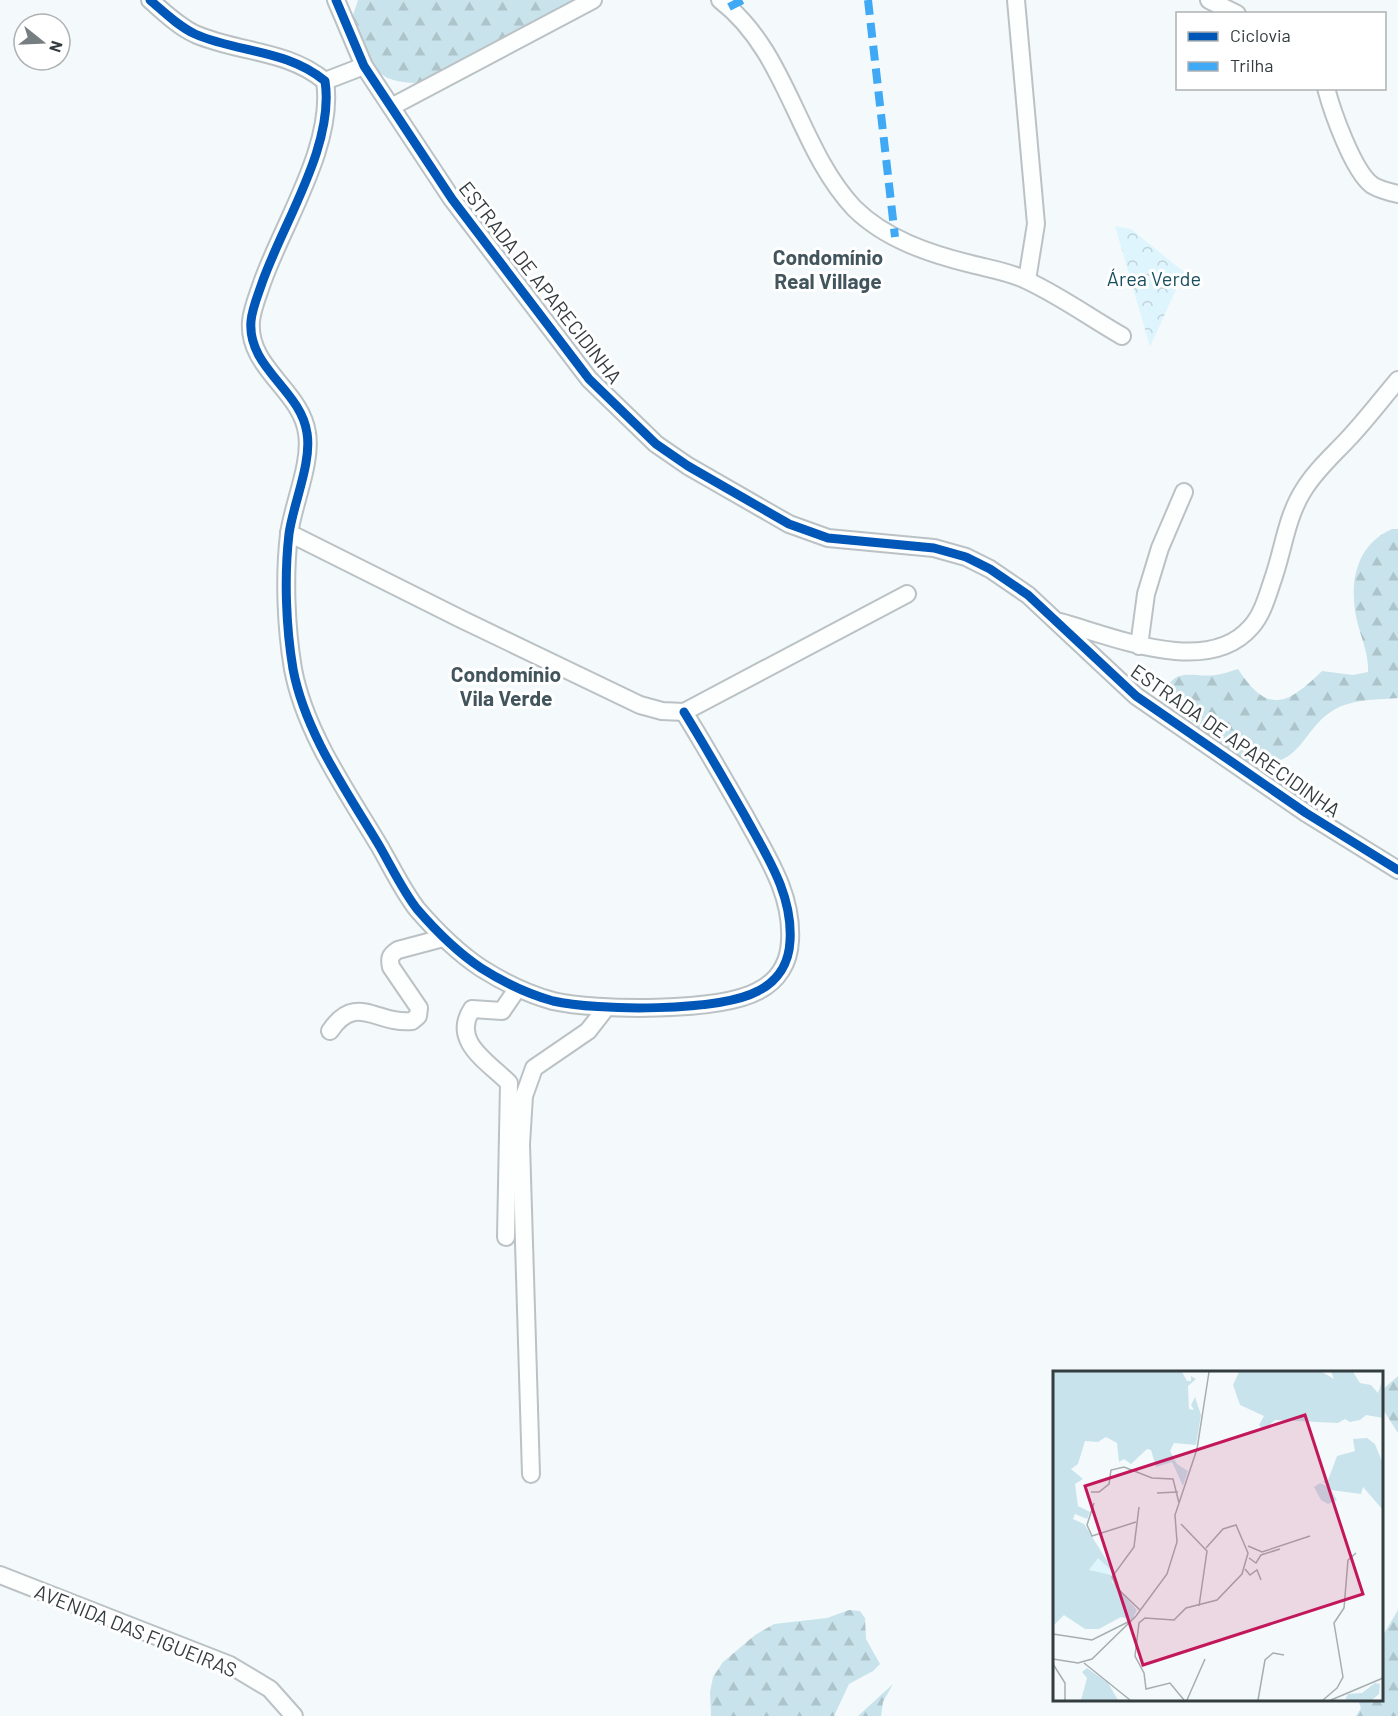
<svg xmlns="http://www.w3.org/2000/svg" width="1398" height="1716" viewBox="0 0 1398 1716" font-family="Barlow,sans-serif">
  <defs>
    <pattern id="forest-firs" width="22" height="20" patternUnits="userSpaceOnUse" patternTransform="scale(1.5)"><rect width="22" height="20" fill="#c9e3ec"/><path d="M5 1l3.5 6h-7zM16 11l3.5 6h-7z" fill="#adc4cb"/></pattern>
    <pattern id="park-crowns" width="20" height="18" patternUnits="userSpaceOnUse" patternTransform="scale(1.5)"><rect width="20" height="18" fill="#def5fd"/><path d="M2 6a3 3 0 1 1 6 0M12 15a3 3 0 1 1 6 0" fill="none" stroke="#bfd3da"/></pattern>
  </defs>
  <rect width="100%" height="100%" fill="#f4fafb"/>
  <g fill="url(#forest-firs)">
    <path d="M358,0H588L423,83C370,84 371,62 351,21Z"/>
    <path d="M1392,529H1398V698C1361,701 1337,698 1312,730C1304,740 1295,754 1283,759C1246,776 1208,738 1185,713C1178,704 1170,697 1168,686C1178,668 1197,678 1215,675C1223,674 1231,671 1238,669C1268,716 1288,704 1322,671L1353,675L1368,672C1369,654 1361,638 1357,621C1349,585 1354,546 1392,529Z"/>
    <path d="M1398,1376V1433L1382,1408V1390Z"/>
    <path d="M849,1610L860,1611L865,1618L866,1639L880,1664L873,1671L849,1684L834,1716H711L710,1692L713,1677L723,1662L755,1635L774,1624L827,1618Z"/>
    <path d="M1398,1610V1716H1356L1361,1708L1358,1700H1382V1637Z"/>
    <path d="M893,1684L883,1702L881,1716H858Z"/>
  </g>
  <path fill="url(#park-crowns)" d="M1115,226L1131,229L1184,272L1150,347Z"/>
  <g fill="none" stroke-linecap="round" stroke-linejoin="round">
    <g stroke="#bbc2c5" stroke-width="20">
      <g id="minor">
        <path d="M150,0C164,12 178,26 195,34C238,53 286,49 325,81C335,145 283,223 262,283C258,295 252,309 251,321C247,368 301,390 307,433C312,463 293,504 289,534C284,577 286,627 293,669C305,733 348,793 380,847C392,868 403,891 417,909C436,931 457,952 481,968C503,982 528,994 553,1001C597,1011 719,1012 758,991C778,981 789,963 790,941C793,894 766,855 745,816C725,781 705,746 684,712"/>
        <path d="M336,0L364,66L452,199L589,379L656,444L688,466L789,524L828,538L934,548L966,557L990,569L1028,595L1136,696L1306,813L1398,870"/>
        <path d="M720,0C788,52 797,147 854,208C885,239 930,254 971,264C990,269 1011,272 1028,281C1060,296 1091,318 1122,336"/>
        <path d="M1016,0L1036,224L1027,280"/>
        <path d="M1209,0L1237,14"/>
        <path d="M325,81L364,66"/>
        <path d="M1326,88C1332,111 1353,171 1372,185C1380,190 1389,192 1398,194"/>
        <path d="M393,106L593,0"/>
        <path d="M289,533L459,618L640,705L662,711L684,712L907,594"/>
        <path d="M1060,622C1112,636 1207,678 1251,627C1262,615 1267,597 1272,582C1283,552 1286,518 1303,491C1315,471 1332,456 1348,439C1365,421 1381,400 1398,380"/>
        <path d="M1139,646L1146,594L1160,548L1184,492"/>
        <path d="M330,1031C356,992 377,1025 412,1021L418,1016L419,1008L391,967C389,958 390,955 398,950L443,938"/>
        <path d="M506,1237L509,1083C487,1061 451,1041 472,1009L502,1011L517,989"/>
        <path d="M531,1474L521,1144L524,1096L534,1068L588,1031L606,1008"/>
        <path d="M0,1575L230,1665L270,1689L294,1716"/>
      </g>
    </g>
    <use href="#minor" stroke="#fdfefe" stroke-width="16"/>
    <g stroke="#3fa9f5" stroke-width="8" stroke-dasharray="15 8" stroke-linecap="butt">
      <path d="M868,0L895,237"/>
      <path d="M729,7L743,0"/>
    </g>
    <g stroke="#fff" stroke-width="13">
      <g id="cycleway">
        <path d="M150,0C164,12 178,26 195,34C238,53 286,49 325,81C335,145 283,223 262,283C258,295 252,309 251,321C247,368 301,390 307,433C312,463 293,504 289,534C284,577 286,627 293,669C305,733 348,793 380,847C392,868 403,891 417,909C436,931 457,952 481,968C503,982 528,994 553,1001C597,1011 719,1012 758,991C778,981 789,963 790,941C793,894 766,855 745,816C725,781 705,746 684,712"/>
        <path d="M336,0L364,66L452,199L589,379L656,444L688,466L789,524L828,538L934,548L966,557L990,569L1028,595L1136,696L1306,813L1398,870"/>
      </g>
    </g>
    <use href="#cycleway" stroke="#0057b8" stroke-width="9"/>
  </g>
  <g text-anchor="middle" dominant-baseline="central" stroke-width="6" stroke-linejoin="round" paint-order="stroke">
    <g font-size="20" fill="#174f61" stroke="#fff">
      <text x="1154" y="278">Área Verde</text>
    </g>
    <g font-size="20" fill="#333c3f" stroke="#fff">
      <text transform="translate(541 282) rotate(52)">ESTRADA DE APARECIDINHA</text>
      <text transform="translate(1236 740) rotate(35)">ESTRADA DE APARECIDINHA</text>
      <text transform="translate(136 1630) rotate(22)">AVENIDA DAS FIGUEIRAS</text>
    </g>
    <g font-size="21" font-weight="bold" fill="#42555c" stroke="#fff">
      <text x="828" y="256">Condomínio<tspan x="828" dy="24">Real Village</tspan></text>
      <text x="506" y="673">Condomínio<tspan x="506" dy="24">Vila Verde</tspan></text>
    </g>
  </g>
  <g transform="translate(1053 1371)">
    <rect width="330" height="330" fill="#f4fafb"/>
    <path d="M0,1H129L134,10H138V5L143,8L135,15L136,38L141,39L138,34L142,26L148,44L143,74L121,72L117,80L124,93L135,100L130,115L119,91L103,96L98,79L94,78L78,93L71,88L66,91L64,72L53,66L45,71L32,70L25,93L18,98L30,108L22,113L25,135L37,141L34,148L22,143L20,148L31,153L58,196L59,211L84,239L79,249L68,246L46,258H32L11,244L0,255ZM186,1H269L281,8L278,1H300L307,12L318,14L325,22L330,7V47L313,44L307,49L297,51L292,48L285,52L222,49L211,59L206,54L211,45L187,34L180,14ZM314,67L322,73L330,93V139L310,116L308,123L278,119L284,129L275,133L268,129L261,116L267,112L276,116L269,110L275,109L284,85L302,80L300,68ZM34,297L55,312L65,329H28L34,307L29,301ZM322,312L327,313L326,323L319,329H292L295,323L309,322Z" fill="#c9e3ec"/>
    <path d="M45,187L59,200L58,204L36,199Z" fill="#def5fd"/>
    <path fill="none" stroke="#a7aeb0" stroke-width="1.5" d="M38,121H46L56,113L58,99L71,96L99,107L120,108L126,132M104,122L125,121M41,132L34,154L39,165L83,151M86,136L81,176L59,206L64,217L87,239M128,153L154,180L146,235M195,175L209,181L257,165M196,187L203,192L208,184L227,178M192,198L197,204L204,199L208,209M0,263L39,269L77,250M0,288L25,292L39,288L83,245L114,203L124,171L122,144L144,78L156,1M31,292L77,329M0,293L12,312V329M131,329L117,312L93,318L91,302L82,285L86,252L92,247L121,249L133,237L164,229L189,203L195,182L183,154L170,158L153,177M134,329L152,288M205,329L212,289L220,282L231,284M270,329L284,317L290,306L281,252L291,237L295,189L303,182M278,329L330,307"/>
    <path fill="#c2185b" fill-opacity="0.15" stroke="#c2185b" stroke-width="3" d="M252,44L310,223L90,294L32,115Z"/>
    <rect width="330" height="330" fill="none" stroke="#333c3f" stroke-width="3"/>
  </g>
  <rect x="1176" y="12" width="210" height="78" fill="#ffffff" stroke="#adb1b2" stroke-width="1.5"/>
  <rect x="1188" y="32" width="30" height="9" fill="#0057b8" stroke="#adb1b2" stroke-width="1.5"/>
  <text x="1230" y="42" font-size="18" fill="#333c3f">Ciclovia</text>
  <rect x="1188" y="62" width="30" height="9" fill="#3fa9f5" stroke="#adb1b2" stroke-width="1.5"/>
  <text x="1230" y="72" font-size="18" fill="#333c3f">Trilha</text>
  <g transform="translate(42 42) rotate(108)"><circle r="28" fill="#ffffff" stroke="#adb1b2" stroke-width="1.5"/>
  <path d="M0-4.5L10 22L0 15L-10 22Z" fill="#777e81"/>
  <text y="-9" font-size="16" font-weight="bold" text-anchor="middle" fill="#333c3f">N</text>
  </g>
</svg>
